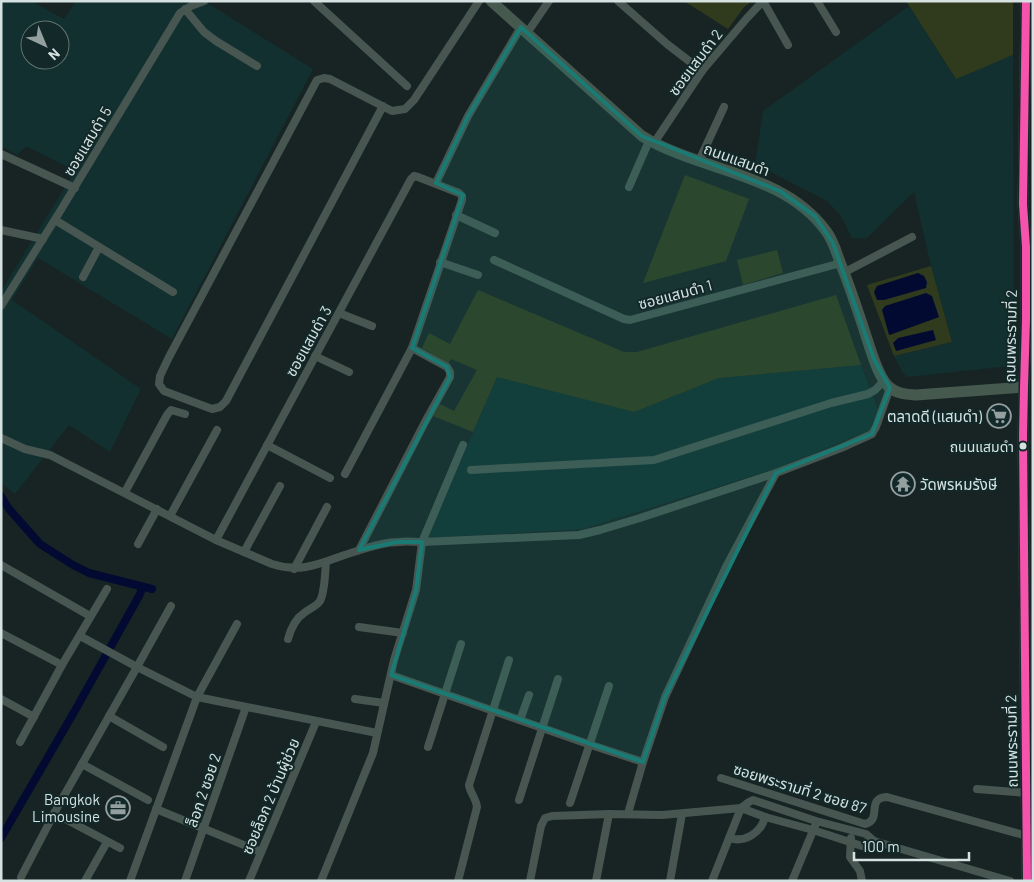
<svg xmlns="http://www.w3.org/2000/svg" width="1034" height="882" viewBox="0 0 1034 882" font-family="Barlow,'Noto Sans Thai',sans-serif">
  <rect width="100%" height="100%" fill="#182424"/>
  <g fill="#11302f" fill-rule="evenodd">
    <path d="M1,1H31L64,19L76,1H204L313,69L172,339L38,258L12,300L141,389L110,452L69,425L15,494L1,483V291L75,171L26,146L17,155L1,146ZM30,30H60V60H30Z"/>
    <path d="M909,6L955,78L1013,55L1014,360L1011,366L907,377L903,373L894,356L952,342L931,266L914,192L866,239L852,238L841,216L827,201L755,164L763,111Z"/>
    <path d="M861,365L878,410L870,430L778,468L582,529L428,538L497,377L634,412L719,378Z"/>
  </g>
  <g fill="#303b1d" fill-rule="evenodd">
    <path d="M684,1H752L744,7L728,29Z"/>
    <path d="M906,1H1013V55L956,79Z"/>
    <path d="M685,175L749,199L726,261L643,283Z"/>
    <path d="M777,250L783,273L743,285L737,260Z"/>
    <path d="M931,266L952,342L894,356L867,285ZM939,317L890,335L886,323Z"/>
    <path d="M478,290L624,352H637L836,295L861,365L719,378L634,412L497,377L473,432L433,416L440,404L454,411L477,370L451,359L448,364L422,348L429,333L450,344Z"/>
  </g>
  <g fill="#020a31">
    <path d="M918,273L924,276L927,282L926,288L884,300H877L874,292L877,286Z"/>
    <path d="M926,293L932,296L939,317L889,335L882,310L885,306Z"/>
    <path d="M933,330L936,340L896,351L893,343L898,338Z"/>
  </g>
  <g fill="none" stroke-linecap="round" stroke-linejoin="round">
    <g stroke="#020a31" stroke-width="8">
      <path d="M1,496L9,509L40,544L73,565L89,573L152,589"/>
      <path d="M1,838L77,707L139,596L143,587"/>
    </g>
    <g stroke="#475650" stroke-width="8">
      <path d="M314,1L407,86"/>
      <path d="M618,1L667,44L702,71"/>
      <path d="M763,1L788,45"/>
      <path d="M817,1L836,32"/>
      <path d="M185,9L204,32L216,41L257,66"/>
      <path d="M527,33L549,1"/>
      <path d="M383,106L226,401L220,407L212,409L164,391L159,384L160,376L169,357L317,80L324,78L330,79L392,111L405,109L414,100L479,1"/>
      <path d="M654,143L702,71L747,18L763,1"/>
      <path d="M1,154L75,188"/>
      <path d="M699,161L724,107"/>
      <path d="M436,183L468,116L521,27"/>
      <path d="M629,187L649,141"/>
      <path d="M456,215L495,233"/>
      <path d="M55,220L173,292"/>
      <path d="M1,230L43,239"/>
      <path d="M494,260L624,319L630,320L841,263"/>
      <path d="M440,262L478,275"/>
      <path d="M845,272L912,237"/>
      <path d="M83,277L99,247"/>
      <path d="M1,306L59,213L180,13L191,6L204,1"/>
      <path d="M339,313L372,326"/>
      <path d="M315,356L349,372"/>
      <path d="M1,438L25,449L50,455L216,540L272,564C305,575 326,560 357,551C369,547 386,542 399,542C406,541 414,542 422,542L579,535L600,530L640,518L776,473L841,448L872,434L876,427L890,388"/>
      <path d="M267,445L330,478"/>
      <path d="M471,470L654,460L831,403L868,394L875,390L884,381"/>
      <path d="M125,492L167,415L171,410L185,414"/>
      <path d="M170,516L217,430"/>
      <path d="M216,540L411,179L414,176L418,177L459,193L462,196V200L412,348L345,474"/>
      <path d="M138,544L157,509"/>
      <path d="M359,550L425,422L450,377V372L447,367L412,348"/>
      <path d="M244,552L280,486"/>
      <path d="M1,565L90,616"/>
      <path d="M294,569L327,507"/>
      <path d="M359,627L403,633"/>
      <path d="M1,633L62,665"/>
      <path d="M80,636L137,667L197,697L377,733"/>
      <path d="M288,639C291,628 295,619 304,613C309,609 317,606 320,601C325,592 325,573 326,562"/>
      <path d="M391,675L588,744L643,762"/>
      <path d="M1,699L34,717"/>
      <path d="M355,699L384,703"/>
      <path d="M109,716L163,747"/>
      <path d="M520,720L529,695"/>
      <path d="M20,742L62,665L107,589"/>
      <path d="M428,747L461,644"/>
      <path d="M82,764L148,800"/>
      <path d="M721,778L865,824C883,820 865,798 887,797L1027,836"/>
      <path d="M977,789L1027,793"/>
      <path d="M519,800L558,679"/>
      <path d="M570,803L609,686"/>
      <path d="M156,809L261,852"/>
      <path d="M629,810L643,762L665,697L726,567L776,473"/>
      <path d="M54,813L120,848"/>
      <path d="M729,838C745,843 761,833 765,817"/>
      <path d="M851,838L850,857L860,871L862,881"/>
      <path d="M21,877L57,808L137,667L171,606"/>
      <path d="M85,881L107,842"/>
      <path d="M130,881L197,697L237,624"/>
      <path d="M185,881L246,707"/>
      <path d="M249,881L316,722"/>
      <path d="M321,881L373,753L394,660L416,590L422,542L463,445"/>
      <path d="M458,881L477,807C476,798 470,793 469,785L509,660"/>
      <path d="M530,881L541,826L545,818L552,816L609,814L662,815L741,808L765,817L813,830L862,846L874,841"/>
      <path d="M596,881L609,814"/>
      <path d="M670,881L682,814"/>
      <path d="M712,881L741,808L749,802L753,800L816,821L866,834L874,841L1010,881"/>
      <path d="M792,881L815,826"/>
    </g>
    <g stroke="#45594f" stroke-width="11">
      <path d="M491,1L642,136C701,172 783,172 826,231C833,240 836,251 840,262C851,289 860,317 869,345C873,357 879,377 888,386C896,394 906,394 916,395L1024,387"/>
      <path d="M1026,1L1023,204L1026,247V320L1024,387L1023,436L1027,881"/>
    </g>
    <g stroke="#132929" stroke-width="11">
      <path id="bus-1" d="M1026,1L1023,204L1026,247V320L1024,387L1023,436L1027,881"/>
    </g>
    <use href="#bus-1" stroke="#f653ac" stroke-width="8"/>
  </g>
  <path fill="#197b74" fill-opacity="0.2" stroke="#197b74" stroke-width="4" stroke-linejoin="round" d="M521,27L642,136L780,191L815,216L833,243L874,359L890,388L872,434L776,473L665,697L643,762L391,675L416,590L422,542H397L359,550L450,377L447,367L412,348L463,195L436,183L468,116Z"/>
  <defs>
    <g id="supermarket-ring" transform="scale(1.25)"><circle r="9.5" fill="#132929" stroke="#93a09f" stroke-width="1.5"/><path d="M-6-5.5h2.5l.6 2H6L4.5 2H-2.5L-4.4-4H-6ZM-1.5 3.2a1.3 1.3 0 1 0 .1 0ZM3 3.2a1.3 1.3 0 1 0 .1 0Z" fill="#93a09f"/></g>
    <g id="temple-ring" transform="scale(1.25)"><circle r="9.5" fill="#132929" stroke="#93a09f" stroke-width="1.5"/><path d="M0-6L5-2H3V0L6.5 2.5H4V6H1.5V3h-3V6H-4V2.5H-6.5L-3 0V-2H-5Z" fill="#93a09f"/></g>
    <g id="office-ring" transform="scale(1.25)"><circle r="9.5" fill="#132929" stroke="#93a09f" stroke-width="1.5"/><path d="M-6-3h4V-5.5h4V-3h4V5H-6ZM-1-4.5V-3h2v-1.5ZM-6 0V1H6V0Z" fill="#93a09f"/></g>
  </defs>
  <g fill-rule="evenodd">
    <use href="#supermarket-ring" x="999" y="416"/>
    <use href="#temple-ring" x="903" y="484"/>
    <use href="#office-ring" x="118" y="808"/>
  </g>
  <circle fill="#d5e2e1" stroke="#132929" stroke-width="2" cx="1023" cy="446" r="4.5"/>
  <g text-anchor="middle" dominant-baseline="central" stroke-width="4" stroke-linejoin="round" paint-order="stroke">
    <g font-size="14" fill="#d5e2e1" stroke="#132929" text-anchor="end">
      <text x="1014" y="446">ถนนแสมดำ</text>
    </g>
    <g font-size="15" fill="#d5e2e1" stroke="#132929">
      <text transform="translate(695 62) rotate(-53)">ซอยแสมดำ 2</text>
      <text transform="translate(87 141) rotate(-59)">ซอยแสมดำ 5</text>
      <text transform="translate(737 159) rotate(20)">ถนนแสมดำ</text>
      <text transform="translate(675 294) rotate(-15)">ซอยแสมดำ 1</text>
      <text transform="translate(1010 336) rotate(-89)">ถนนพระรามที่ 2</text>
      <text transform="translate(308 341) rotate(-61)">ซอยแสมดำ 3</text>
      <text transform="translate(1011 741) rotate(-91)">ถนนพระรามที่ 2</text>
      <text transform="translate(800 788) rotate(17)">ซอยพระรามที่ 2 ซอย 87</text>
      <text transform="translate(203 790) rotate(-71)">ล็อก 2 ซอย 2</text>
      <text transform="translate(270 796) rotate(-67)">ซอยล็อก 2 บ้านผู้ช่วย</text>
    </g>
    <g font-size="15" fill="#d5e2e1" stroke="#132929" text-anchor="end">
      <text x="982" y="416">ตลาดดี (แสมดำ)</text>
      <text x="920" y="484" text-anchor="start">วัดพรหมรังษี</text>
      <text x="100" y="799">Bangkok<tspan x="100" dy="17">Limousine</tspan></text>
    </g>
  </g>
  <rect width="1034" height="882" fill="none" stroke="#d5e2e1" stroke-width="5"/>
  <g transform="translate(45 45) rotate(136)"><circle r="24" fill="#132929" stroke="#617373"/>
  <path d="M0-4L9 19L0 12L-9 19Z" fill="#93a09f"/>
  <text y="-8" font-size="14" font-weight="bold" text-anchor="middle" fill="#d5e2e1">N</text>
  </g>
  <path d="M854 852v8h115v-8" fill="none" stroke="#d5e2e1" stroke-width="2.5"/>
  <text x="862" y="852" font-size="15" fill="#d5e2e1" stroke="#132929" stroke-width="4" paint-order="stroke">100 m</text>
</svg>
